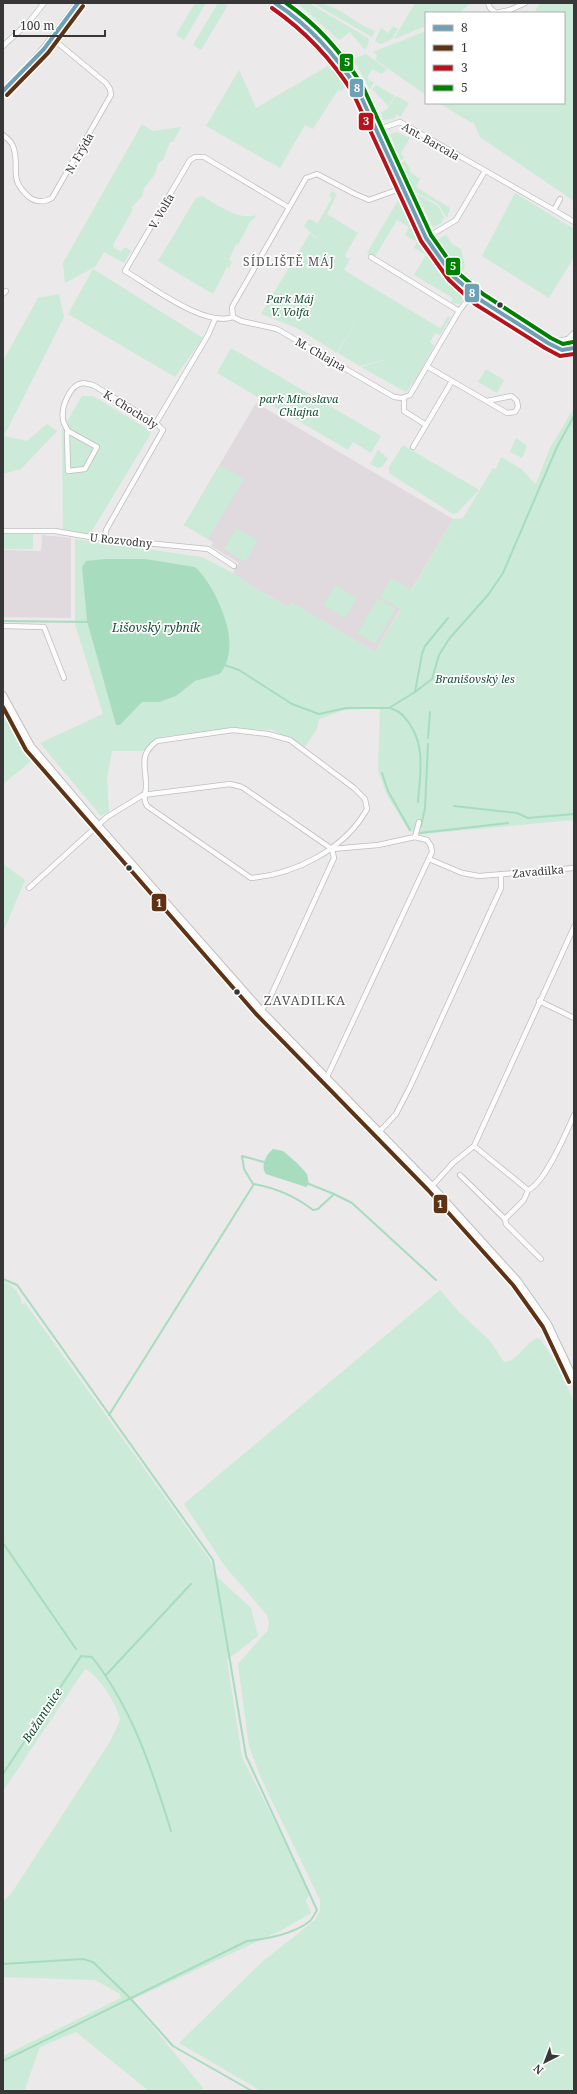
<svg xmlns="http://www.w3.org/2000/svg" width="577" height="2094" viewBox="0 0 577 2094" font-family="'Noto Serif',serif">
  <rect width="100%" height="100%" fill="#ebe9ea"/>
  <g fill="#e0d9de">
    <path d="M256,403L453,519L375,652L291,602L288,607L250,585L233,573L239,563L211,546L213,542L184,525Z"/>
    <path d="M42,535L71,538V618L3,617V550L41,551Z"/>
  </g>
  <g fill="#cbead8" fill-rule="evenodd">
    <path d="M195,3H206L184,40L176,35Z"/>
    <path d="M218,3L228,5L201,50L193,45Z"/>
    <path d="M298,3H309L368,38L369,42L365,50L350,32L339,40Z"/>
    <path d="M313,3C338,3 353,23 375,31L372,37Z"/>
    <path d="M415,3H470C460,18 442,13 426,13V26L394,39Z"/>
    <path d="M540,3H574V201L480,137L473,121L472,123L439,103H564V13H534Z"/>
    <path d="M295,7L333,40L344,54L343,59L320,32L294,8Z"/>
    <path d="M393,26L398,29L392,39L381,44L375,41L381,28L388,33Z"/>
    <path d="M426,31V95L376,60L377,55L373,52Z"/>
    <path d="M366,54L387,69L382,74L372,69L367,78L374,83L370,89L353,59Z"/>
    <path d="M328,66L331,71L335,69L345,81L350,91L344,88L342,91L338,90L313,129L305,125L280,168L206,126L239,70L256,108Z"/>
    <path d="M376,85L395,96L388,106L372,89Z"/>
    <path d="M396,96L409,103L400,117L396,114V118L383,120L381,113L387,109Z"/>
    <path d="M142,124L153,131L181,127L173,142H170L163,160L158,163L155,174L144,188L142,196L131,208L133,209L114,243L113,247L121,252L125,247L131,251L124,263L104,252L95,267L65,283L63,263Z"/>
    <path d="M396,132L410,138L401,153L404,159L400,160L390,134Z"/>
    <path d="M384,137L387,139L409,189L407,190Z"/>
    <path d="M405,161L410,169V172L420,179L416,187L450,208L447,218L438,204L413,191L400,163Z"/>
    <path d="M332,191L337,194L327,214L358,233L346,253L345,257L350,259L344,269L347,272L438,327L441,328L448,316L450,318L440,335L435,333L430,342L434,346L419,374L406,392L361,367L392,358L360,366L338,353L360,314L337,353L297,328L261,314L310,233L327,248L304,226L309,219L318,223L332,198L329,196Z"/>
    <path d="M515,193L574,229V257L549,298L482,256Z"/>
    <path d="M417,194L438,206L444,217L441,223L434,227L432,226Z"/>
    <path d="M202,196C218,205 238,221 257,215L250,222L238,245L236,244L229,260L232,262L229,268L227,267L213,294L158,261L196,198Z"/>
    <path d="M400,197L432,257L441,271L464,295L460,304L451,303L453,298L414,275L426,255L414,248L417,242L405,235L409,227L397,220L374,258L367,253Z"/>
    <path d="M446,235L452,244L461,249L465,267L461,272L437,240Z"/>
    <path d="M93,269L203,338L175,377L68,314Z"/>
    <path d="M59,294L64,317L4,436L27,441L47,424L57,431L21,469L3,474V361L38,298Z"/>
    <path d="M231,348L381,436L371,453L353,442L348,450L217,373Z"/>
    <path d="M486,369L504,380L497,393L478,382Z"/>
    <path d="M82,396H93L151,431L150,435L90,534L63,530L62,430Z"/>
    <path d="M574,408V820L422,834L409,831L387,795L378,770L380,708L344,710L319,719L317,729L305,747L273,730L233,728L159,737L143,751H112L107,779L109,812L101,816L40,743L103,714L75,624V539L202,557L233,573L250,585L288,607L291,602L375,652L401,609L380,597L391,578L412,590L453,519L463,518L493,468L496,469L501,457L523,470L531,480L536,484L550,448ZM174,564L195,567L221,674L195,681L176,696L161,702H142L120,725H116L87,621L82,567Z"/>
    <path d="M516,438L527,446L522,458L510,452Z"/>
    <path d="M403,445L479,490L457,513L453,514L389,473V467Z"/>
    <path d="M378,450L388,458L383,466L378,468L370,464Z"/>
    <path d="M220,465L244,479L208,539L184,525Z"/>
    <path d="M236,528L258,540L245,562L224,549Z"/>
    <rect x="3" y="534" width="30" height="15"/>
    <path d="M335,585L357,598L345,618L323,605Z"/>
    <path d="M378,598L396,609L375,644L357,633Z"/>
    <path d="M3,711L31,761L3,784Z"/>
    <path d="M3,864L25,880L3,932Z"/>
    <path d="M3,1281C14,1286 21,1294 22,1305L25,1303L210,1560L216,1576L251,1608L258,1636L227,1660L242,1757L310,1892L306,1901L311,1913L282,1930L131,2000L203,2088L202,2091H149L76,2032L40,2047L24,2091H3V2056L121,1998L120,1994L95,1980L3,1977V1902L11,1894L45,1842L111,1740L120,1720C119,1707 98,1674 85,1669L3,1791Z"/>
    <path d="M440,1290L458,1311L490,1341L504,1362C518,1362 525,1342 538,1338L541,1340L557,1365L574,1402V2091H261L179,2043L263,1961L315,1920L320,1911V1900L260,1776L249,1746L238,1664L268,1630L269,1623L267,1615L224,1565L184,1504Z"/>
  </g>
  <g fill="#a7dcbf">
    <path d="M105,559H145L195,567C213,583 233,627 229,651C228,660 225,667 220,674L195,681L176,696L160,702H142L120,725H116L87,621L82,567L86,561Z"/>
    <path d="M273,1149L283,1151L297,1163L307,1174L309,1184L306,1187L266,1174C260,1166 266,1155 273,1149Z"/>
  </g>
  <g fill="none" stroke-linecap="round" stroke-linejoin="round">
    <g stroke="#a7dcbf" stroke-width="2">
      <path d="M3,621L88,622"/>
      <path d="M224,665L239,670L292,704L319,714L346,708H389L415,692L432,679L439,655L449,639L488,595L503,573L557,447L574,416"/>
      <path d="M415,692L422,654L425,646L448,618"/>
      <path d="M390,708C400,711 403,715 409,723C426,747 420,774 418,802"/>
      <path d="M428,738L430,712"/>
      <path d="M382,773L388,791L410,830"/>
      <path d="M454,806L517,813L528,818L574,814"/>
      <path d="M421,826L425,808L428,744"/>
      <path d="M420,833L508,823"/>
      <path d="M253,1184L244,1169L242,1156L264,1162"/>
      <path d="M309,1184L334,1194"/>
      <path d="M3,1279L17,1285L213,1560L246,1756L317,1910C315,1913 313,1918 310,1921C294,1934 266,1939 247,1941L3,2061"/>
      <path d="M109,1415L254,1184C276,1188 295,1196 313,1210L318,1209L334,1194L352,1203L436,1280"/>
      <path d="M3,1543L76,1649"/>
      <path d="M106,1675L191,1584"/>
      <path d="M3,1774L81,1656L92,1657C132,1708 152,1769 171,1831"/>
      <path d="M3,1964L83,1959L93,1962L130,1998L173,2046L252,2091"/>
    </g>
    <g stroke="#bfbebf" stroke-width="6">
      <g id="minor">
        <path d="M275,3C310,25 337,54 358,90L404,193L426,238L438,258L453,276L472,294L548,343L568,339L574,333"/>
        <path d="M488,3L490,8L496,13L510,10L525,3"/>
        <path d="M3,46L29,22L44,3"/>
        <path d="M376,130L400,122L554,210L560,199"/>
        <path d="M3,135C7,138 11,141 13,146C21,168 7,178 29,197C37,203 45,202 52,198L111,95L110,89L106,83L53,39"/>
        <path d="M554,210L574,222"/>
        <path d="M426,238L456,220L485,171"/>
        <path d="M371,257L459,311"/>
        <path d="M3,294L6,291"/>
        <path d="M233,317C205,328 151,286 125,271L190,160L195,157H204L288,207"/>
        <path d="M233,317L241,321L277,329L394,397L402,398L410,395L459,311L472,294"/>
        <path d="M233,317L232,307L306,178L317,174L355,194L369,200L402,188"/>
        <path d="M428,367L507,413L515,412L518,407L517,401L512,396L487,401"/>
        <path d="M404,398V411L426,425"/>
        <path d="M156,423L208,335L215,319"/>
        <path d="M68,431C66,427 63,423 63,419C61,407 70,384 83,383L93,385L156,423L163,430L106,530L105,539"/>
        <path d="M68,431L97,447L85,469L68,471L67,433Z"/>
        <path d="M413,447L452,381"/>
        <path d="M3,531H55L96,538L208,549L234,566"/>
        <path d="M3,626L44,627L64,678"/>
        <path d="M233,730L268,734L290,740L354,788L365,799L367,809C345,849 296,874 251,878L147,806C143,798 145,796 146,788C147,768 137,756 157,741Z"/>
        <path d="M415,837L419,822"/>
        <path d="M429,859L462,873L479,876L574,868"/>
        <path d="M29,888L107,817L143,795L230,784L242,787L332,849L378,845L415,837L427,840L431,846L432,852L326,1079"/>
        <path d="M539,1001L574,1018"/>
        <path d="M261,1010L268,1002L334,858L332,849"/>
        <path d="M379,1132L396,1114L410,1087L501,888V874"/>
        <path d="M474,1146L528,1190C545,1183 566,1133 574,1115"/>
        <path d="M460,1175L505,1219"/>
        <path d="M432,1186L453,1163L474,1146L574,927"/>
        <path d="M505,1219L506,1224L541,1259"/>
        <path d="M505,1219L524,1200L528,1190"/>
      </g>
    </g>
    <g stroke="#bfbebf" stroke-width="8">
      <g id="tertiary">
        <path d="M3,91C33,65 56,35 78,3"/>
        <path d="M3,695L31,746L98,825L261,1010L432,1186L518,1281L548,1324L574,1379"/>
      </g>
    </g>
    <use href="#minor" stroke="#fcfcfc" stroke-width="4.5"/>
    <use href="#tertiary" stroke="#fcfcfc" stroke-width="6"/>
    <g stroke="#fff" stroke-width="7">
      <g id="bus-1">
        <path d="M275,3C310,26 336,55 358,90L426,238L453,276L479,299L548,343L562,350L574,348"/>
        <path d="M3,91L44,49L78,3"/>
      </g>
    </g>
    <g stroke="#fff" stroke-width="7">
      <g id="bus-2">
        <path d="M7,95L48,53L83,6"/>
        <path d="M3,707L26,750L256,1014L428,1190L513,1285L543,1327L569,1382"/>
      </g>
    </g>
    <g stroke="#fff" stroke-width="7">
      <path id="bus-3" d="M272,8C305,31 331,58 353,93L421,241L449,280L475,304L545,348L560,356L574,354"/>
    </g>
    <g stroke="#fff" stroke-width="7">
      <path id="bus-4" d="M286,3C318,25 343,54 363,87L431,235L457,272L483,294L551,338L563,344L573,342"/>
    </g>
    <use href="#bus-1" stroke="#6fa0b5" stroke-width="4"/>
    <use href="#bus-2" stroke="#603214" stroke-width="4"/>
    <use href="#bus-3" stroke="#b8131b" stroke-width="4"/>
    <use href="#bus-4" stroke="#008000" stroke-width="4"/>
  </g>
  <g fill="#383738" stroke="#fff" stroke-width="1.5">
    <circle cx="500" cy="305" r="3.5"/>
    <circle cx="129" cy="868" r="3.5"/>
    <circle cx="237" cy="992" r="3.5"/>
  </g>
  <g text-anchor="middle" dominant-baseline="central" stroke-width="3.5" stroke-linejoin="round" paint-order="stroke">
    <g font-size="11" fill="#383738" stroke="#fff">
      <text transform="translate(431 141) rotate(30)">Ant. Barcala</text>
      <text transform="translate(79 153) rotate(-60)">N. Frýda</text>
      <text transform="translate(161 211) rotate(-60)">V. Volfa</text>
      <text transform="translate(321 354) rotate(30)">M. Chlajna</text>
      <text transform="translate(131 409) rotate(32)">K. Chocholy</text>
      <text transform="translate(121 540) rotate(6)">U Rozvodny</text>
      <text transform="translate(538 871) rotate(-5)">Zavadilka</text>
    </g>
    <g font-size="11" font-style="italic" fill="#144f34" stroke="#fff">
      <text x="290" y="298">Park Máj<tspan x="290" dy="13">V. Volfa</tspan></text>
      <text x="299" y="398">park Miroslava<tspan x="299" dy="13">Chlajna</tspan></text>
      <text x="475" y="678">Branišovský les</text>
    </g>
    <g font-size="12" letter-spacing="1" fill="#575456" stroke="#fff">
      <text x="289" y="261">SÍDLIŠTĚ MÁJ</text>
    </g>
    <g font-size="12" font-style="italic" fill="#144f34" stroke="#fff">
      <text x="156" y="627">Lišovský rybník</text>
      <text transform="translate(42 1715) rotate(-57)">Bažantnice</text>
    </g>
    <g font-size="13" letter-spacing="1" fill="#575456" stroke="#fff">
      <text x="305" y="1000">ZAVADILKA</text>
    </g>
  </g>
  <g stroke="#fff" stroke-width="1.5">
    <rect x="339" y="53" width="15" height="19" rx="4" fill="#008000"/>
    <rect x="349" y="78" width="15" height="20" rx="4" fill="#6fa0b5"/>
    <rect x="358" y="112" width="16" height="19" rx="4" fill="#b8131b"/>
    <rect x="445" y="257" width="16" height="19" rx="4" fill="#008000"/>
    <rect x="464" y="283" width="16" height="20" rx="4" fill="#6fa0b5"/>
    <rect x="151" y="893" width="16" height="19" rx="4" fill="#603214"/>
    <rect x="433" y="1194" width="15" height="20" rx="4" fill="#603214"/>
  </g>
  <g font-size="11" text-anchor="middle" font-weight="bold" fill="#fff">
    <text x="347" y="66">5</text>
    <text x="357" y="92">8</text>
    <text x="366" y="125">3</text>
    <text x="453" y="270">5</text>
    <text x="472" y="297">8</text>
    <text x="159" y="907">1</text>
    <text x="440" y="1208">1</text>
  </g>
  <rect width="577" height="2094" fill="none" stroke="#383738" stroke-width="8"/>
  <rect x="425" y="12" width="140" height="92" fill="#ffffff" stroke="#afafaf"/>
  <rect x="433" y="25" width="20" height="6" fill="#6fa0b5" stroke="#afafaf"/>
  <text x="461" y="32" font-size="12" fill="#383738">8</text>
  <rect x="433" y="45" width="20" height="6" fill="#603214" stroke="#afafaf"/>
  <text x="461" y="52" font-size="12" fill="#383738">1</text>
  <rect x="433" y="65" width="20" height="6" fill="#b8131b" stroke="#afafaf"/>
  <text x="461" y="72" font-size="12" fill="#383738">3</text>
  <rect x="433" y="85" width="20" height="6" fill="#008000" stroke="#afafaf"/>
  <text x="461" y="92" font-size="12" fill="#383738">5</text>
  <g transform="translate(545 2062) rotate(222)" stroke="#ffffff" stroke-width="3" paint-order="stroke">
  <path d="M0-3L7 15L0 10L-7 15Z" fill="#383738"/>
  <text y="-6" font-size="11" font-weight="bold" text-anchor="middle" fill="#383738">N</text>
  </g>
  <path d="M14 30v6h91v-6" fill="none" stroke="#383738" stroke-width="2"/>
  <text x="20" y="30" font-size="12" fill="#383738" stroke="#ffffff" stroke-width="3" paint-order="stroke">100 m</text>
</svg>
